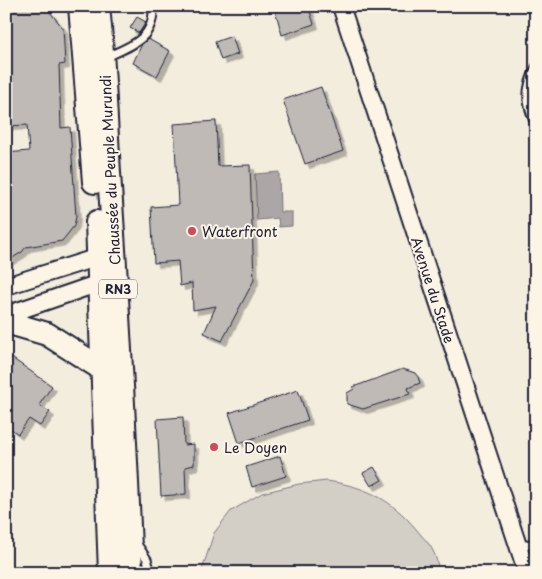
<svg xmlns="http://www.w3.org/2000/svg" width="542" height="579" viewBox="0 0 542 579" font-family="'Playpen Sans',sans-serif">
  <defs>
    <filter id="shadow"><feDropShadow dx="4.5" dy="4.5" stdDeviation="0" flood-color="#0004"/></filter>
  </defs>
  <rect width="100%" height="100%" fill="#f3edde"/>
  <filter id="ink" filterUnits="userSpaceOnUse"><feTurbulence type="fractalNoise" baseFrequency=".02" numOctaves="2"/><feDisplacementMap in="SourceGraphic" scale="10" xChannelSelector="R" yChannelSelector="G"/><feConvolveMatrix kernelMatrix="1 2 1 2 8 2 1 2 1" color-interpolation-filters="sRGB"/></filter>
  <g filter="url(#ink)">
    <path fill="#d4cfc6" stroke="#7b7880" d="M327,481C370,487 395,502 421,535C426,541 430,544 433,551C437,557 437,566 440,573H201L214,533L231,511L262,493L299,484Z"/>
    <path fill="#aca7a6" stroke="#75727b" d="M279,172L280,212H292V226L279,227L278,218L257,220L255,174Z"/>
    <g fill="#bfbab6" stroke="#22223b" filter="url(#shadow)">
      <path d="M6,6H45L63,28L65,64L59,65L61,128L70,127L76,217L74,226L62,241L26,247L22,252L6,262V153L29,151L27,125L6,126V109H9Z"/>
      <path d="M274,6H308L314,24L282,35Z"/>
      <path d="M137,17L146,22L139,33L130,28Z"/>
      <path d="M232,36L238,54L221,60L215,42Z"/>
      <path d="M148,39L170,51L157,76L133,63L142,44Z"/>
      <path d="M321,87L343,151L305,164L283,100Z"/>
      <path d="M216,121L218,166L250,165L254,280L222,341L204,333L216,306L193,310L192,283L180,286L178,261L154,263L151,207L178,205L174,124Z"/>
      <path d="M6,354L52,386L39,405L50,412L40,426L29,419L18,434L6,425Z"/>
      <path d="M403,369L415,373L418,377L420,383L408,388L410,394L363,409L347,404V393L354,389L353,387Z"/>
      <path d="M298,390L308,420L239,443L229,413Z"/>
      <path d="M183,417L184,445L194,444V465L185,467L186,494L161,496L157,419Z"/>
      <path d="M280,456L286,476L252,487L246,467Z"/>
      <path d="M374,467L382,480L371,486L363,473Z"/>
    </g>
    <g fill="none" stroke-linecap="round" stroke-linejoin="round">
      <g stroke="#22223b" stroke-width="11">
        <g id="service">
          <path d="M106,57C131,46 155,39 153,6"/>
          <path d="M536,67C524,90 526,104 536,126"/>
          <path d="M137,544L147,559L151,573"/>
          <path d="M519,547L536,542"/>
        </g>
      </g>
      <g stroke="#22223b" stroke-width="20">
        <g id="tertiary">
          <path d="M341,6L527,573"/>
          <path d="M6,286L108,254"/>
          <path d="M6,315L108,280"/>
        </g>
      </g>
      <g stroke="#22223b" stroke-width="26">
        <g id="trunk">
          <path d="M80,6L94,182"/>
          <path d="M98,6C105,72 106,137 111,202C119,326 126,449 131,573"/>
          <path d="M97,222L110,573"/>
          <path d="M6,322L47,334L102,369"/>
        </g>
      </g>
      <use href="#service" stroke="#fcf5e5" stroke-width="7"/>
      <use href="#tertiary" stroke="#fcf5e5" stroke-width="16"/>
      <use href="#trunk" stroke="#fcf5e5" stroke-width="22"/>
    </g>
  </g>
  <g fill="#d1495b" stroke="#fcf5e5" stroke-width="2">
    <circle cx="192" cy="231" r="5"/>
    <circle cx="214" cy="447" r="5"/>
  </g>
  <g text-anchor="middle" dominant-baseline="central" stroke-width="4" stroke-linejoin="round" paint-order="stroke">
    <rect fill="#fcf5e5" stroke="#63616e" stroke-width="1" x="99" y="279.5" width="38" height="19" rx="4"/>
    <g font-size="12" font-weight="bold" fill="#22223b">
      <text x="118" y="289">RN3</text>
    </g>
    <g font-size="14" fill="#22223b" stroke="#fcf5e5">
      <text transform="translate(110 170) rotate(-93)">Chaussée du Peuple Murundi</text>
      <text transform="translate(433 290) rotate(72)">Avenue du Stade</text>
    </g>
    <g font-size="14" fill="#22223b" stroke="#fcf5e5" text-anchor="start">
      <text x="202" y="231">Waterfront</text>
      <text x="224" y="447">Le Doyen</text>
    </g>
  </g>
  <rect width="542" height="579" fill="none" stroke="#fcf5e5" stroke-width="25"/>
  <rect x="12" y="12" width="517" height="554" fill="none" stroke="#22223b" stroke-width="2" filter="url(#ink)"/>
</svg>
